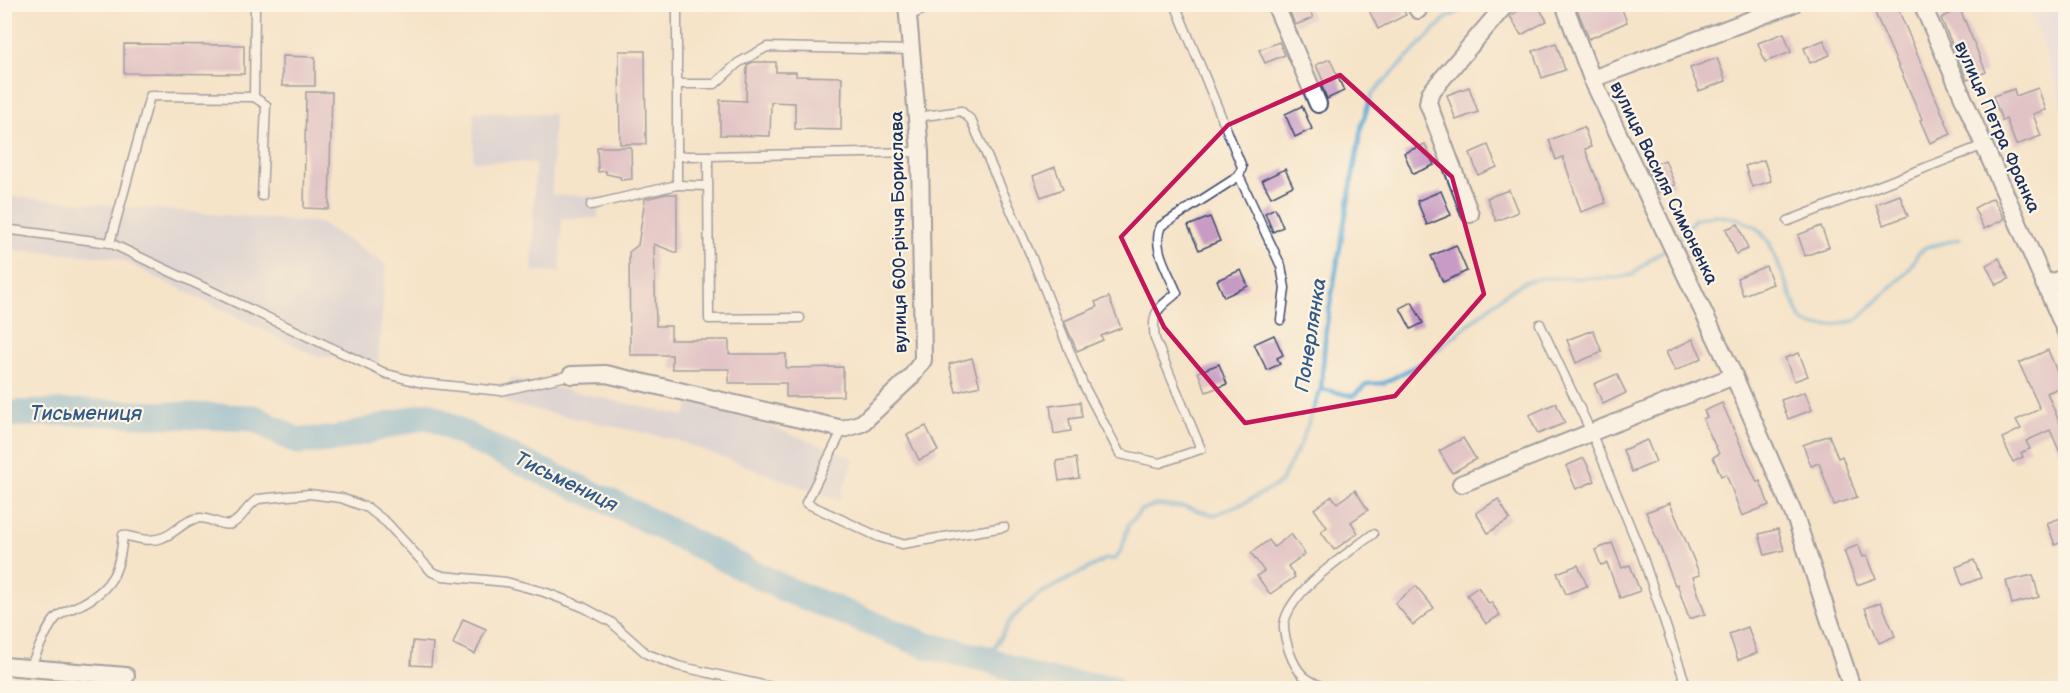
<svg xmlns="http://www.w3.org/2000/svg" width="2070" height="693" viewBox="0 0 2070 693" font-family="'Balsamiq Sans',sans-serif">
  <rect width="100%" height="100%" fill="#fcf5e5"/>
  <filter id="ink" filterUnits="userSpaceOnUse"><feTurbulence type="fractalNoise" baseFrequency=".0167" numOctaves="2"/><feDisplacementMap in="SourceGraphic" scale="12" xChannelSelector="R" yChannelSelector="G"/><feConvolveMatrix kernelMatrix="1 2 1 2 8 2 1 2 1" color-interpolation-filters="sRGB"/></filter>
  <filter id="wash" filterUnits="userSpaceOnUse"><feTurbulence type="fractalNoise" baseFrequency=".008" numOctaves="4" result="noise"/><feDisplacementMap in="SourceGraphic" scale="24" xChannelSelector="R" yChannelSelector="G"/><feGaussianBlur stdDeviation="1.35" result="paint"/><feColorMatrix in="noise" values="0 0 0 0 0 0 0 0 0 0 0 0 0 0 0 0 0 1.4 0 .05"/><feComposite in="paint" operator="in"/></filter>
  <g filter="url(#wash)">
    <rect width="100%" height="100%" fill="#f6e4c9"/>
    <path fill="#dbd6f7" d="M2028,5H2065V114L2041,39Z"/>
    <g fill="#c1c2dd">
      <path d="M474,112L554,114L552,195L599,196L598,218H562L560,272L532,271L535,163L473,161Z"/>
      <path d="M4,196L321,223L386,265L378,362L316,356L117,258L5,249Z"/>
      <path d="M510,378L685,416L692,397L855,458L839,501L676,440L504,403Z"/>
    </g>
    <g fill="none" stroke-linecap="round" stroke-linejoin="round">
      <g stroke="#5ea9d6" stroke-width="4.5">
        <path d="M1321,389L1353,396L1367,384L1384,383L1423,362L1504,295L1524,282L1541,278H1611L1632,275L1651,259L1673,244L1695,219L1715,215L1739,219L1756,227L1769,242L1801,319C1812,332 1839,323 1854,321L1859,318L1908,271L1918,254L1926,247L1960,239"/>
        <path d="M987,659L1012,618L1038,595L1106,559H1115L1122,549L1128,525L1141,510L1156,505L1185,507L1214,515L1244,503L1280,483L1301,443L1321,389L1326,328L1342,236L1362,124L1372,94L1445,19L1472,4"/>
      </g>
      <path stroke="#5ea9d6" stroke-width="27" d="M4,414L84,412L254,418L297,441L335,439L428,415L487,446L619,506L785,589L928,646L987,659L1040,680L1110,688"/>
    </g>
    <g id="blocks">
      <g fill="#c89bc4">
        <path d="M1287,4H1307L1313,18L1295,25Z"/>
        <path d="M1366,4H1400L1406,15L1378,29Z"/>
        <path d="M1529,4H1537L1547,21L1521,35L1510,16Z"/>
        <path d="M1575,4H1620L1627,22L1589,39Z"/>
        <path d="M1871,4H1896L1951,134L1930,143L1920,120L1922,119Z"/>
        <path d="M1960,9L1986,72L1967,80L1941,18Z"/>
        <path d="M1784,33L1791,52L1765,62L1758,43Z"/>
        <path d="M1824,40L1830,55L1810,63L1804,48Z"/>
        <path d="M1279,42L1285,55L1265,63L1259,50Z"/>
        <path d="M1556,43L1565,70L1542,78L1533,51Z"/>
        <path d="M124,44L244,45V74L124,73Z"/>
        <path d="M619,51H645L646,144H620Z"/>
        <path d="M282,56L315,57V86H282Z"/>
        <path d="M1717,58L1726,81L1699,91L1690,68Z"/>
        <path d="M1330,59L1344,91L1327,99L1321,84L1324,83L1316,65Z"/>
        <path d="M753,62H776V72H796V76L842,77L841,130L795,129V103L771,102L770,136L720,135V100L746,101L747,65Z"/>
        <path d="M1469,87L1478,112L1456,120L1447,95Z"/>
        <path d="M2038,88L2046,110L2033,114L2041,136L2016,145L2006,119L2002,121L1993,96L2014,89L2016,96Z"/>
        <path d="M306,92H332L329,209L304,208Z"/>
        <path d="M1302,106L1312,129L1295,137L1285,114Z"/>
        <path d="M1584,127L1591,147L1585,149L1606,203L1581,212L1563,157L1556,160L1549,140Z"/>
        <path d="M1425,144L1434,165L1413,174L1404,153Z"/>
        <path d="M1488,145L1497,167L1478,175L1470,153Z"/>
        <path d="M597,147H631L632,179L621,180L620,177L606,174V171L598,172Z"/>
        <path d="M1665,160L1675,185L1658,192L1646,167Z"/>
        <path d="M1764,160L1771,181L1752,187L1745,166Z"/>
        <path d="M1055,167L1063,189L1041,197L1033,176Z"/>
        <path d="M1285,169L1293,186L1271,197L1262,180Z"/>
        <path d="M1509,190L1518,212L1496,221L1487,198Z"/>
        <path d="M1441,191L1451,215L1427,225L1417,201Z"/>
        <path d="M666,194H677V253L654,244L656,326H671V340H729V354H786V368L843,367V396L786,397V383H729V369H672V355H630L629,252L638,245L645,199Z"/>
        <path d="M1900,195L1908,216L1883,225L1876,204Z"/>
        <path d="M1993,198L2004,219L1984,229L1974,208Z"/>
        <path d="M1275,208L1283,227L1273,232L1265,213Z"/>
        <path d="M1210,217L1220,241L1199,250L1188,226Z"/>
        <path d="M1738,224L1748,249L1736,254L1726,229Z"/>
        <path d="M1821,226L1829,247L1805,256L1798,235Z"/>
        <path d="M1456,245L1467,271L1443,282L1431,256Z"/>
        <path d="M1999,258L2009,279L1996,285L1986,265Z"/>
        <path d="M1766,266L1773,284L1743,295L1737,278Z"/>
        <path d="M1241,270L1248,286L1224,297L1217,280Z"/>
        <path d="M1109,297L1121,328L1101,336L1103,340L1077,351L1064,321L1097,307L1095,302Z"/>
        <path d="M1412,302L1423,323L1411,329L1400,308Z"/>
        <path d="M1593,330L1602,352L1576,363L1567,340Z"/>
        <path d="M1274,335L1283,355L1277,358L1280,364L1267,370L1254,344Z"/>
        <path d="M1693,339L1702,358L1675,371L1666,352Z"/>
        <path d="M2048,350L2063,386L2047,393L2061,426L2066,424V466L2050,430L2026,441L2030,449L2021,453L2023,457L2013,462L2002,438L2021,429L2016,420L2040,409L2019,363Z"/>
        <path d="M1799,353L1808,376L1794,381L1785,358Z"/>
        <path d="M972,358L980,386L956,392L949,364Z"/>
        <path d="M1219,364L1227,384L1206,392L1198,372Z"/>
        <path d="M1617,374L1626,393L1603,404L1594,384Z"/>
        <path d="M1805,392L1812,410L1788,419L1781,400Z"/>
        <path d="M1080,402L1082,417L1069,419L1071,431L1054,434L1050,406Z"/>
        <path d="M1556,403L1565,423L1538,434L1529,415Z"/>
        <path d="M1722,403L1757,482L1760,481L1769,505L1742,516L1726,474L1721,476L1713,457L1719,454L1703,419L1707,417L1704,411Z"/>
        <path d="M926,426L938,451L919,460L907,435Z"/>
        <path d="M1829,435L1838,458L1842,456L1857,497L1834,505L1819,463L1811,466L1803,445Z"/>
        <path d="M1463,438L1476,459L1452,473L1439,451Z"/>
        <path d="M1647,440L1656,462L1632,472L1623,450Z"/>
        <path d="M1076,458L1079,478L1059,481L1056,461Z"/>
        <path d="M1584,458L1595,481L1576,489L1566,466Z"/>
        <path d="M1355,490L1368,510L1351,522L1358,533L1334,550L1321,532L1327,527L1314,509L1332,496L1337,503Z"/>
        <path d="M1498,499L1510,519L1488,533L1476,513Z"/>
        <path d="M1670,503L1700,575L1693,577L1705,614L1689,619L1677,584L1675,585L1646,512Z"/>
        <path d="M2066,516V540L2055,545L2047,523Z"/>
        <path d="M1778,529L1784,550L1765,555L1759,534Z"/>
        <path d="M1291,534L1305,554L1288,566L1295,577L1270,594L1257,576L1264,571L1251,553L1269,540L1274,547Z"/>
        <path d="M1612,543L1622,568L1630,565L1640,591L1620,598L1607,563L1601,565L1595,550Z"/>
        <path d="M1858,545L1863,557L1867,555L1876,578L1857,585L1844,551Z"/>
        <path d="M1974,560L1981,578L1962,585L1956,567Z"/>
        <path d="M1578,565L1587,586L1566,594L1557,573Z"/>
        <path d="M2033,575L2039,597L2012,604L2006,581Z"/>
        <path d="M1416,586L1434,608L1413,625L1395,603Z"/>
        <path d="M1478,587L1489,604L1491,602L1500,615L1486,624L1467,595Z"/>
        <path d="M1881,602L1895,636L1879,643L1865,608Z"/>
        <path d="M463,619L486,629L475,654L453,644Z"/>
        <path d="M1748,627L1757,653L1738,660L1729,634Z"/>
        <path d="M413,641L433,643L431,666L411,665Z"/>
      </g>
    </g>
  </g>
  <g filter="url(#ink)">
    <use href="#blocks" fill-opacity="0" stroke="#3c4a6e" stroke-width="1.5"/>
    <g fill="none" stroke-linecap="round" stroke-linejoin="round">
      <g stroke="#3c4a6e" stroke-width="11">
        <g id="service">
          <path d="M255,4L254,97L266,105L262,196"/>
          <path d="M908,13H916L935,4"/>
          <path d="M677,84H715L738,63L767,47L912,50"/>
          <path d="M917,117L961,111L971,120L1032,258L1083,384L1120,454L1160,463L1201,449L1155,339C1151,312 1157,309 1177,293C1169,273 1151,247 1161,226L1239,176L1242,167L1175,4"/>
          <path d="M678,156H708"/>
          <path d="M1239,176L1281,266L1285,288L1281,320"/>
          <path d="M677,185L707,186"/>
          <path d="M591,205L677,185V4"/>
          <path d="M1788,221L1984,145"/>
          <path d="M4,229L110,243L387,374L422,383L501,391L571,375"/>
          <path d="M110,243L150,96L254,97"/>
          <path d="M800,318L709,319L708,156L920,152"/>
          <path d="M1540,324L1591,432L1642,555L1687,688"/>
          <path d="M843,429L806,503L879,537L902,544L1004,527"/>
          <path d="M30,667C37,653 46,628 57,617C64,611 73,608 82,604C113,588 120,569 123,535C136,538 151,543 164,537C177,532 185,519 200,518C210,518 223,527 231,524C242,520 247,505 258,499L309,494L341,498L368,508L387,523L432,572L443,576L506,582L544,592L583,607L611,622L647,654L678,666L776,688"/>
          <path d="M1326,688C1304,680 1297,673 1289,651C1287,643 1283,633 1284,624C1290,590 1347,554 1373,534"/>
        </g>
      </g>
      <g stroke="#3c4a6e" stroke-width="20">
        <g id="minor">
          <path d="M1275,4L1318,104"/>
          <path d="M1415,4L1418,10"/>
          <path d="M1564,4L1592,79L1734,376L1797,522L1852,688"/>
          <path d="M1922,4L2066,332"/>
          <path d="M1592,79L1793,4"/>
          <path d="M1470,214L1428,103L1430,93L1506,4"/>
          <path d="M2044,284L2066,278"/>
          <path d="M571,375L606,374L843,429L862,423L911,377L923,360L920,152L907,4"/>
          <path d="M1461,484L1734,376"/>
          <path d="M4,666L126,676"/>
        </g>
      </g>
      <use href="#service" stroke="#fff" stroke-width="8"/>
      <use href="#minor" stroke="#fff" stroke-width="16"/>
    </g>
  </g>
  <path d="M0 0H2070V693H0ZM1340,75L1452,177L1484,294L1395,396L1245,423L1164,327L1121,237L1228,125Z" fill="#f6e4c9" fill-opacity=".55" fill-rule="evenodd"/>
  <path fill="none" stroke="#c2185b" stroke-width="4.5" stroke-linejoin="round" d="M1340,75L1452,177L1484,294L1395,396L1245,423L1164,327L1121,237L1228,125Z"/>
  <g text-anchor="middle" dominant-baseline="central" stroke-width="4.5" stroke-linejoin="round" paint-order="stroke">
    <g font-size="18" fill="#1b2f5e" stroke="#fcf5e5">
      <text transform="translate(1997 127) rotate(66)">вулиця Петра Франка</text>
      <text transform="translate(1664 183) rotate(64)">вулиця Василя Симоненка</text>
      <text transform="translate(899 232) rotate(-91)">вулиця 600-річчя Борислава</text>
    </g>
    <g font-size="20" font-style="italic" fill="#325a88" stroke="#fcf5e5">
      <text transform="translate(1311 335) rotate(-81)">Понерлянка</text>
      <text x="86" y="414">Тисьмениця</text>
      <text transform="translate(566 482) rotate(26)">Тисьмениця</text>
    </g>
  </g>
  <rect width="2070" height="693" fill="none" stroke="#fcf5e5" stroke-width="24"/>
</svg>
